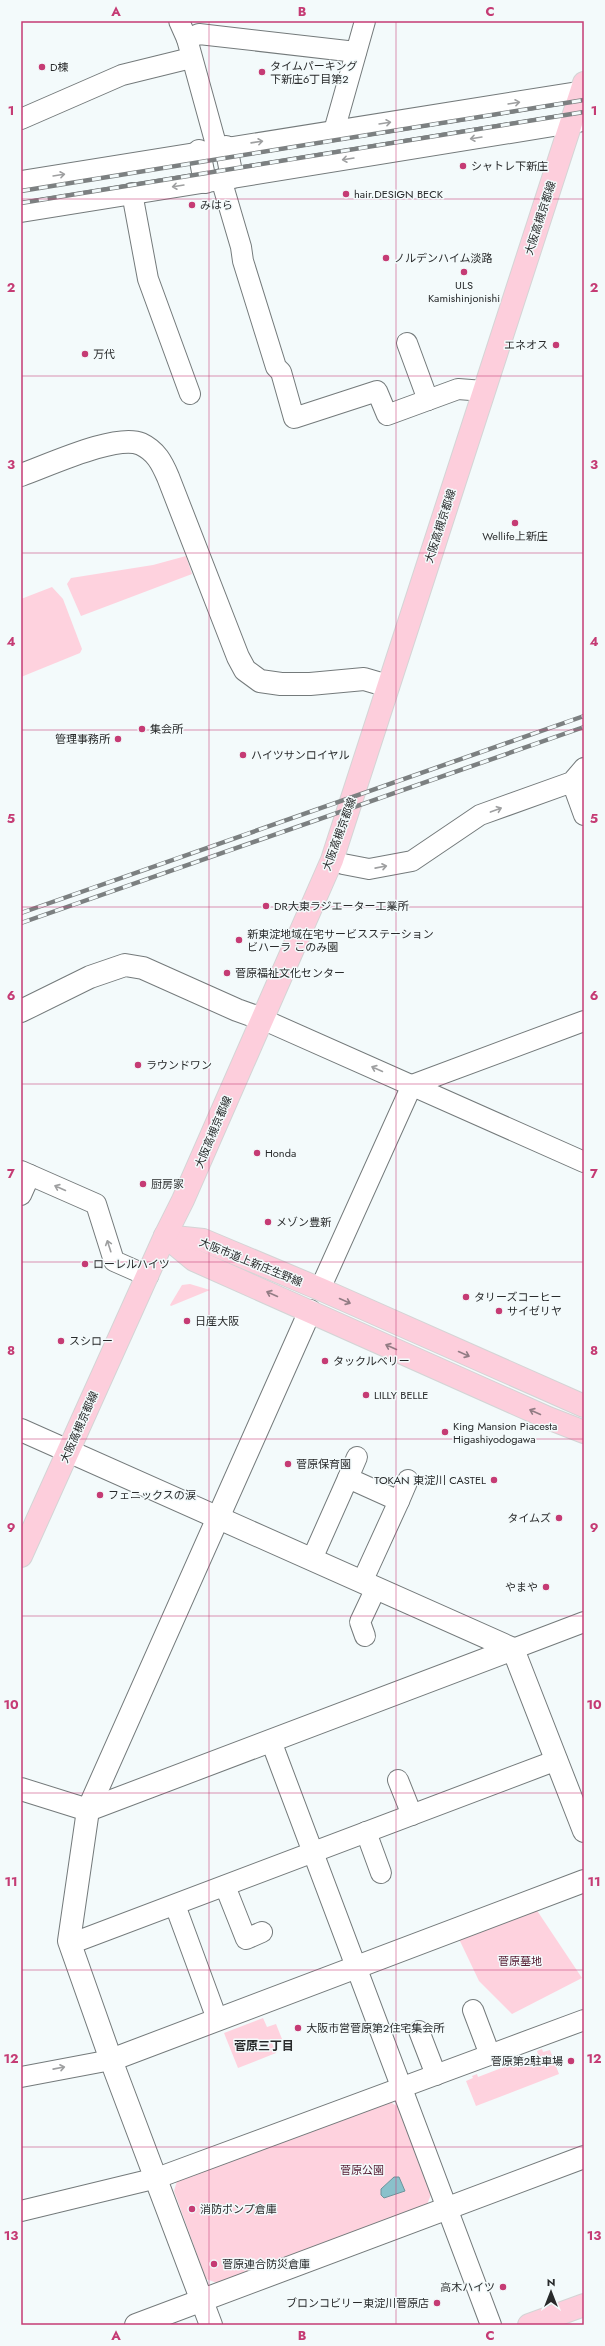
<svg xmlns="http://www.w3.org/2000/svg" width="605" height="2346" viewBox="0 0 605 2346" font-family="Jost,'Noto Sans JP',sans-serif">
  <rect width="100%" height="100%" fill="#f3fafb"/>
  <g fill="#fed2de">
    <path d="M186,556L192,574L81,616L67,584L71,578L153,565Z"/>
    <path d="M52,587L63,599L82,649L80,653L21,677V599Z"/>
    <path d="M190,1284L210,1290L171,1306L170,1305L182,1285Z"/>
    <path d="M536,1909L582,1978L512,2014L479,1981L459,1939Z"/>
    <path d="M263,2018L267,2027L276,2024L282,2039L272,2043L276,2053L238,2068L224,2033Z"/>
    <path d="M542,2049L543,2052L550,2050L559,2074L476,2106L466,2081L473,2078L472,2076L477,2074L478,2077L538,2054L537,2051Z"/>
    <path d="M387,2100L400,2108L432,2192L426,2207L217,2283L206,2279L174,2191L177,2181Z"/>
  </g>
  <path fill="#8ac1cb" stroke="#6d949b" d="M394,2177H399L405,2191L384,2198L381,2195V2189Z"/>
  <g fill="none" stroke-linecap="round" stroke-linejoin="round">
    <g stroke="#747a7b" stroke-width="22">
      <g id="street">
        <path d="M179,21L187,39L217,148"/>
        <path d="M187,39L199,34L356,52"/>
        <path d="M21,119L122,75L191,58"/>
        <path d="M334,131L365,21"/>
        <path d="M221,179L241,247L243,261L276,367L281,372L294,418L377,391L387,415L458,389L484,391"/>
        <path d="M21,181L584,91"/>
        <path d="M132,193L148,279L190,394"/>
        <path d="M21,212L584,121"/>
        <path d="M407,343L428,400"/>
        <path d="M572,782L584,815"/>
        <path d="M343,864L369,869L412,861L480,815L572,782L584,768"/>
        <path d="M262,1019L584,1162"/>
        <path d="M21,1171L96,1204L114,1261L148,1276"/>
        <path d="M21,1195L30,1175"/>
        <path d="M320,1289L412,1085L584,1021"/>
        <path d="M348,1478L357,1457"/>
        <path d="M399,1501L408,1480"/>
        <path d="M312,1559L348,1478L399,1501L362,1582"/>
        <path d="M365,1636L360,1622L376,1588"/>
        <path d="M513,1649L584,1622"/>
        <path d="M271,1741L491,2325"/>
        <path d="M398,1780L412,1815"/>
        <path d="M366,1832L381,1873"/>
        <path d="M225,1886L246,1939L262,1932"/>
        <path d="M175,1905L217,2019"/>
        <path d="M70,1944L557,1760"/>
        <path d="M473,2010L490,2055"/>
        <path d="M419,2031L436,2075"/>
        <path d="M21,2077L111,2060"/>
        <path d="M21,2211L157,2178L584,2020"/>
      </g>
    </g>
    <g stroke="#747a7b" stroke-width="24">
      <g id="secondary">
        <path d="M226,147L232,177"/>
        <path d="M199,151L205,182"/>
        <path d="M21,475C47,466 117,433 141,444C156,451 162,463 168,477L238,657L245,670L260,681L281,684H310L364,679L388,686"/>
        <path d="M21,1011L90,977L125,965L143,968L237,1010L262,1019"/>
        <path d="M21,1430L513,1649L584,1831"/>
        <path d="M21,1789L88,1810L513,1649"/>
        <path d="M111,2060L584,1881"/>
        <path d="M136,2325L584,2157"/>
        <path d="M211,2325L111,2060L69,1941L88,1810L310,1311"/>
      </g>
    </g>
    <g stroke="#d4d4d5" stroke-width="24">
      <g id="primary">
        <path d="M165,1236L194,1260L548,1418L584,1432"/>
        <path d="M165,1236L203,1240L320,1289L584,1406"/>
        <path d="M21,1556L165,1236L183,1200L332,860L584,83"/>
        <path d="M529,2325L584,2305"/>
      </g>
    </g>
    <use href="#street" stroke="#fff" stroke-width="20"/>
    <use href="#secondary" stroke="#fff" stroke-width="22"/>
    <use href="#primary" stroke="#fdcedc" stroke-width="22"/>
    <g stroke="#7c8081" stroke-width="4.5">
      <g id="rail">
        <path d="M21,191L584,100"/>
        <path d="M21,203L584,112"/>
        <path d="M21,913L584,716"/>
        <path d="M21,923L584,727"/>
      </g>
    </g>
    <use href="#rail" stroke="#f3fafb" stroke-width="3" stroke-dasharray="9" stroke-linecap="butt"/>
  </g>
  <defs><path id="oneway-shaft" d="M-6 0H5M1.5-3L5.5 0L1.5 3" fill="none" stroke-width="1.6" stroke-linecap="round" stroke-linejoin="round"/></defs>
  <g stroke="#9e9fa0">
    <use href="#oneway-shaft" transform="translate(514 103) rotate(-9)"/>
    <use href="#oneway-shaft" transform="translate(385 123) rotate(-9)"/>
    <use href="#oneway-shaft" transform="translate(476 138) rotate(171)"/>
    <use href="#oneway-shaft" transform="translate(257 142) rotate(-8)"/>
    <use href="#oneway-shaft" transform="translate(348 159) rotate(171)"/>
    <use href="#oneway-shaft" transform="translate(59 175) rotate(-9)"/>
    <use href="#oneway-shaft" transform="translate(178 186) rotate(171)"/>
    <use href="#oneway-shaft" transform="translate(496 810) rotate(-20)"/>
    <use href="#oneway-shaft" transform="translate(381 867) rotate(-11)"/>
    <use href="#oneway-shaft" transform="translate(377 1069) rotate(-156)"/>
    <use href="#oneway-shaft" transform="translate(60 1188) rotate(-156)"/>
    <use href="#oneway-shaft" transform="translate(109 1246) rotate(-108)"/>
    <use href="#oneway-shaft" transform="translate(59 2068) rotate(-11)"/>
  </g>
  <g stroke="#927c84">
    <use href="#oneway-shaft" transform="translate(272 1294) rotate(-156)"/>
    <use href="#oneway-shaft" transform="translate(345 1301) rotate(24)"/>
    <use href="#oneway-shaft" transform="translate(391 1347) rotate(-156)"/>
    <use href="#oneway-shaft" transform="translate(464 1354) rotate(24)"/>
    <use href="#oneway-shaft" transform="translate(535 1412) rotate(-156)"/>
  </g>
  <path fill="none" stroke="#c53b74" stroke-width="1" stroke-opacity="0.55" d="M209,21V2325M396,21V2325M21,199H584M21,376H584M21,553H584M21,730H584M21,907H584M21,1084H584M21,1262H584M21,1439H584M21,1616H584M21,1793H584M21,1970H584M21,2147H584"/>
  <g fill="#c53b74" stroke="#f3fafb" stroke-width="1.5">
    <circle cx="42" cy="67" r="4"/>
    <circle cx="262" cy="72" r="4"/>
    <circle cx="463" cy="166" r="4"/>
    <circle cx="346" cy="194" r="4"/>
    <circle cx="192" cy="205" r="4"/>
    <circle cx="386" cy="258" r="4"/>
    <circle cx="464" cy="272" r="4"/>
    <circle cx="556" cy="345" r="4"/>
    <circle cx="85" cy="354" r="4"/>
    <circle cx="515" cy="523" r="4"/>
    <circle cx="142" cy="729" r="4"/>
    <circle cx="118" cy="739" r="4"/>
    <circle cx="243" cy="755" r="4"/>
    <circle cx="266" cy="906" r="4"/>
    <circle cx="239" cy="940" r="4"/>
    <circle cx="227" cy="973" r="4"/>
    <circle cx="138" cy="1065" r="4"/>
    <circle cx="257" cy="1153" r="4"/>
    <circle cx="143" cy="1184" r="4"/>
    <circle cx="268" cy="1222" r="4"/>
    <circle cx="85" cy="1264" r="4"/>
    <circle cx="466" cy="1297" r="4"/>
    <circle cx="499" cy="1311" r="4"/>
    <circle cx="187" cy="1321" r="4"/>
    <circle cx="61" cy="1341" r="4"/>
    <circle cx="325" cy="1361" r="4"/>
    <circle cx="366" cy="1395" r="4"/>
    <circle cx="445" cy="1432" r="4"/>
    <circle cx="288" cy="1464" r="4"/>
    <circle cx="494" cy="1480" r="4"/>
    <circle cx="100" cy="1495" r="4"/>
    <circle cx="559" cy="1518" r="4"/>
    <circle cx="546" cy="1587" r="4"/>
    <circle cx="298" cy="2028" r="4"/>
    <circle cx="571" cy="2061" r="4"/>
    <circle cx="192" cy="2209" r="4"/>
    <circle cx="214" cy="2264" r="4"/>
    <circle cx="503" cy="2287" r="4"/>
    <circle cx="437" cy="2303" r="4"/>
  </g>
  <g text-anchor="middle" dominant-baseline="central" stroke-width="3" stroke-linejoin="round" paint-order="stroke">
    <g font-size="11" fill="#282a2b" stroke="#f3fafb" text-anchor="start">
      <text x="270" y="66">タイムパーキング<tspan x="270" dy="13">下新庄6丁目第2</tspan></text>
      <text x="50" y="67">D棟</text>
      <text x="471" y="166">シャトレ下新庄</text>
      <text x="354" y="194">hair.DESIGN BECK</text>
      <text x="200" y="205">みはら</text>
      <text x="394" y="258">ノルデンハイム淡路</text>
      <text x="464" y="285" text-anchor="middle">ULS<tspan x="464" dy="13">Kamishinjonishi</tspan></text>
      <text x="548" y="345" text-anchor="end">エネオス</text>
      <text x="93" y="354">万代</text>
      <text x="515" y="536" text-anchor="middle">Wellife上新庄</text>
      <text x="150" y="729">集会所</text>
      <text x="110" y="739" text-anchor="end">管理事務所</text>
      <text x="251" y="755">ハイツサンロイヤル</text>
      <text x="274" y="906">DR大東ラジエーター工業所</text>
      <text x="247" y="934">新東淀地域在宅サービスステーション<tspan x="247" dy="13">ビハーラ このみ園</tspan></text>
      <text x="235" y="973">菅原福祉文化センター</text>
      <text x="146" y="1065">ラウンドワン</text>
      <text x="265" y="1153">Honda</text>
      <text x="151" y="1184">厨房家</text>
      <text x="276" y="1222">メゾン豊新</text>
      <text x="93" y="1264">ローレルハイツ</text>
      <text x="474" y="1297">タリーズコーヒー</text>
      <text x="507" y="1311">サイゼリヤ</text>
      <text x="195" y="1321">日産大阪</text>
      <text x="69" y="1341">スシロー</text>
      <text x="333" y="1361">タックルベリー</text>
      <text x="374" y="1395">LILLY BELLE</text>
      <text x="453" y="1426">King Mansion Piacesta<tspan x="453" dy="13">Higashiyodogawa</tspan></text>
      <text x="296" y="1464">菅原保育園</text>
      <text x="486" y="1480" text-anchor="end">TOKAN 東淀川 CASTEL</text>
      <text x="108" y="1495">フェニックスの涙</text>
      <text x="551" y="1518" text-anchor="end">タイムズ</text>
      <text x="538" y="1587" text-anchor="end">やまや</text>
      <text x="306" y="2028">大阪市営菅原第2住宅集会所</text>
      <text x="563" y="2061" text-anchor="end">菅原第2駐車場</text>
      <text x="200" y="2209">消防ポンプ倉庫</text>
      <text x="222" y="2264">菅原連合防災倉庫</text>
      <text x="495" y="2287" text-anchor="end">高木ハイツ</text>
      <text x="429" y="2303" text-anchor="end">ブロンコビリー東淀川菅原店</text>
    </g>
    <g font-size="11" fill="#282a2b" stroke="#f3fafb">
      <text transform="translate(540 218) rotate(-72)">大阪高槻京都線</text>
      <text transform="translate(440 526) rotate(-72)">大阪高槻京都線</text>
      <text transform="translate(339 834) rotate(-70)">大阪高槻京都線</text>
      <text transform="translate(213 1132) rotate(-67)">大阪高槻京都線</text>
      <text transform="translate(251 1262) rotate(22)">大阪市道上新庄生野線</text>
      <text transform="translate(79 1427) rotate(-66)">大阪高槻京都線</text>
    </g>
    <g font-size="11" fill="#531930" stroke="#f3fafb">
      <text x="520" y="1961">菅原墓地</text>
      <text x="362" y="2170">菅原公園</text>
    </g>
    <g font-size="12" font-weight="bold" fill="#282a2b" stroke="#f3fafb">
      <text x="264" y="2046">菅原三丁目</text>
    </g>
  </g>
  <rect width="605" height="2346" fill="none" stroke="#f3fafb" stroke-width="44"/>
  <g transform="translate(551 2292)" stroke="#f3fafb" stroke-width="3" paint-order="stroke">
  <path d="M0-3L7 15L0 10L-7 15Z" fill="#282a2b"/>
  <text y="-6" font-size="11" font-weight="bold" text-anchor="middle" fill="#282a2b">N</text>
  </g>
  <rect x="22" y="22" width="561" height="2302" fill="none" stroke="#c53b74" stroke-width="1.5"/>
  <g font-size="13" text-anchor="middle" font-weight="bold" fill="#c53b74">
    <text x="116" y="16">A</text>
    <text x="302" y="16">B</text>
    <text x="490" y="16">C</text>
    <text x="11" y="115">1</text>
    <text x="594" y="115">1</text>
    <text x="11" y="292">2</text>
    <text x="594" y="292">2</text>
    <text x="11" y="469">3</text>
    <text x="594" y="469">3</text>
    <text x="11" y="646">4</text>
    <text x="594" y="646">4</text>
    <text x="11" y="823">5</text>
    <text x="594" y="823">5</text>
    <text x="11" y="1000">6</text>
    <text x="594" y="1000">6</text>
    <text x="11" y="1178">7</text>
    <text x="594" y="1178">7</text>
    <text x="11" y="1355">8</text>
    <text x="594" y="1355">8</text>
    <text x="11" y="1532">9</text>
    <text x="594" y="1532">9</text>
    <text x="11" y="1709">10</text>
    <text x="594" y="1709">10</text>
    <text x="11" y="1886">11</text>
    <text x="594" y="1886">11</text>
    <text x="11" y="2063">12</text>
    <text x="594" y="2063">12</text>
    <text x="11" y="2240">13</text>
    <text x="594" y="2240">13</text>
    <text x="116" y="2340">A</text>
    <text x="302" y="2340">B</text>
    <text x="490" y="2340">C</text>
  </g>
</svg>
